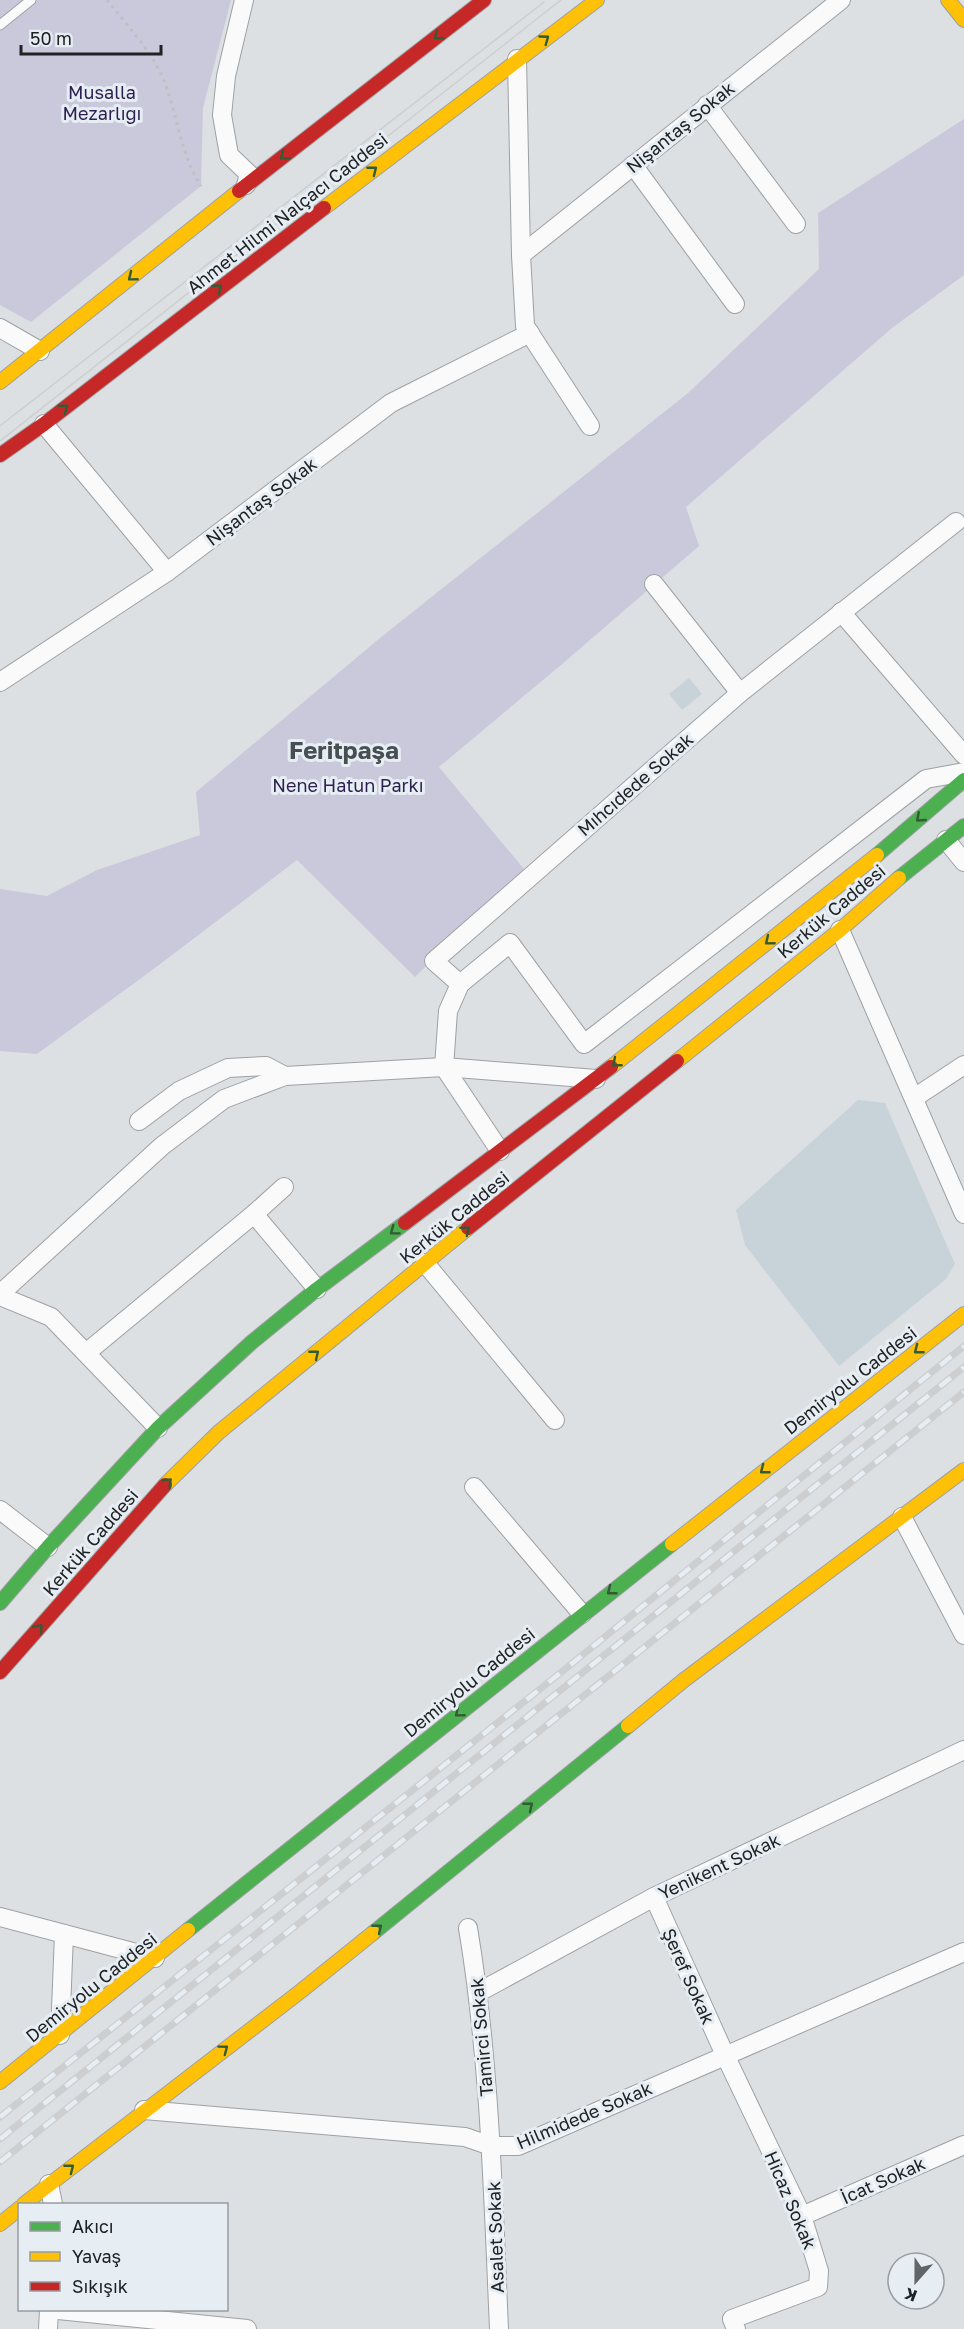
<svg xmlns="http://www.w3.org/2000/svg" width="964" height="2329" viewBox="0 0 964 2329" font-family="'Golos Text',sans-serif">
  <rect width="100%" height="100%" fill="#dce0e3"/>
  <g fill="#c8d2d9">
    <path d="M689,678L702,694L682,710L669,694Z"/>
    <path d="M858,1100L885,1103L955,1264L946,1279L839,1366L745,1245L736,1210Z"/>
  </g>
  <g fill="#cac9dc">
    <path d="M0,0H231L203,108L201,186L31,322L0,305Z"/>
    <path d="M964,119V275L892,328L686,507L699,546L561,665L439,767L524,869L415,977L297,860L155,968L37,1054L0,1051V889L47,896L97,870L200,835L196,792L380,638L688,393L819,269L818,213Z"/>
  </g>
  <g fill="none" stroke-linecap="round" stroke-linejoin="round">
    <g stroke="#9ea1a3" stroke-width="11">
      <path id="lane" d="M0,25L31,0"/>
    </g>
    <g stroke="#9ea1a3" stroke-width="20">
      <g id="street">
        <path d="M244,0L226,76L222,115L229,155L249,174L246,185"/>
        <path d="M517,59L521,255L525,326L590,426"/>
        <path d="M707,105L796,224"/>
        <path d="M633,165L735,304"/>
        <path d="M521,255L841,0"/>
        <path d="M0,328L40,351"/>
        <path d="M44,424L167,572"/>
        <path d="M654,584L740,693"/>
        <path d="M841,612L964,755"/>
        <path d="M0,682L167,572L391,403L530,333"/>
        <path d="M946,840L964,862"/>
        <path d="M840,930L964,1214"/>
        <path d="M460,984L434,961L740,693L956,522"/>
        <path d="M914,1098L964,1065"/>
        <path d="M139,1121L179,1091L228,1068L266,1066L285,1076"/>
        <path d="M500,1151L444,1067L448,1011L460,984L510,943L584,1044L926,779L964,772"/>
        <path d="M254,1214L317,1289"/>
        <path d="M425,1263L555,1420"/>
        <path d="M0,1294L162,1146L224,1099L285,1076L444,1067L596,1079"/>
        <path d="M0,1296L51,1317L158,1428"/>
        <path d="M86,1353L254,1214L284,1187"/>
        <path d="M474,1487L582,1614"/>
        <path d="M0,1510L48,1547"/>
        <path d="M902,1517L964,1635"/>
        <path d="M654,1897L725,2055L802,2216L819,2271L818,2287L732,2319L736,2329"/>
        <path d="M0,1917L155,1958"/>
        <path d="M468,1928C490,2060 493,2195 499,2329"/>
        <path d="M479,1992L654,1897L964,1750"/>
        <path d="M60,2035L64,1934"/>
        <path d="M144,2110L465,2137L491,2146H518L964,1952"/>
        <path d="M49,2184L53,2204"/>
        <path d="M802,2216L964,2145"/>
        <path d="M58,2310L247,2329"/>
        <path d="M48,2329L49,2310"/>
      </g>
    </g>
    <g stroke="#9ea1a3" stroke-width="16">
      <g id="fast">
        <path d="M877,855L964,780"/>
        <path d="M899,878L964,826"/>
        <path d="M0,1603L48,1547L158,1428L252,1342L317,1289L405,1223"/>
        <path d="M188,1930L672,1544"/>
        <path d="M373,1933L628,1726"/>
      </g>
    </g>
    <g stroke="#9ea1a3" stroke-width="16">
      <g id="slow">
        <path d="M948,0L964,20"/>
        <path d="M324,208L597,0"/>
        <path d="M0,382L239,191"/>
        <path d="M677,1061L840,930L899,878"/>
        <path d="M611,1067L877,855"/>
        <path d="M165,1485L219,1432L468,1228"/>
        <path d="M672,1544L964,1314"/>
        <path d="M628,1726L684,1680L964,1470"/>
        <path d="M0,2082L188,1930"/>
        <path d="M24,2204L301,1991L373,1933"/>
        <path d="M0,2224L20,2208"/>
      </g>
    </g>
    <g stroke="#9ea1a3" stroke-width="16">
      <g id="jam">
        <path d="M239,191L484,0"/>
        <path d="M0,455L44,424L324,208"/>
        <path d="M405,1223L611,1067"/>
        <path d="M468,1228L677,1061"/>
        <path d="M0,1672L165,1485"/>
      </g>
    </g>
    <path stroke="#bdc0c1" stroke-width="3" stroke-dasharray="3 4.5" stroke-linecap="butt" d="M107,0C126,24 149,48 162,76C178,113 179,152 201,186"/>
    <use href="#lane" stroke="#fafafb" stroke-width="9"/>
    <use href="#street" stroke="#fafafb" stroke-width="18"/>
    <use href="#fast" stroke="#4caf50" stroke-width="14"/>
    <use href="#slow" stroke="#ffc107" stroke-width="14"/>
    <use href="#jam" stroke="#c62828" stroke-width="14"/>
    <g stroke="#cdcecf" stroke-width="1.5">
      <path d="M0,426L544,2"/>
      <path d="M0,441L561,0"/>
    </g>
    <g stroke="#cdcecf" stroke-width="7">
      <g id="rail">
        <path d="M0,2117L559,1674L964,1346"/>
        <path d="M0,2139L964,1367"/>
        <path d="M0,2162L964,1392"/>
      </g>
    </g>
    <use href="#rail" stroke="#e6edf3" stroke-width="4.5" stroke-dasharray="14" stroke-linecap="butt"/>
  </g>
  <defs><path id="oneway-chevron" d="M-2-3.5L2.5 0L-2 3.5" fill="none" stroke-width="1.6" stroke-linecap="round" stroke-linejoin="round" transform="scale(1.5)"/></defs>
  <g stroke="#325b36">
    <use href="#oneway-chevron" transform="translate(438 36) rotate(142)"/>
    <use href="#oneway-chevron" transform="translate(545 39) rotate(-36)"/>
    <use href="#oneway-chevron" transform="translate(284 156) rotate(142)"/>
    <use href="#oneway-chevron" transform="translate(373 170) rotate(-38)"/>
    <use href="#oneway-chevron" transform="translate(132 277) rotate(141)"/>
    <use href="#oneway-chevron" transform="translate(218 288) rotate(-38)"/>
    <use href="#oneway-chevron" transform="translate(64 408) rotate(-38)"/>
    <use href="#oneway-chevron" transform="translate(920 818) rotate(139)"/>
    <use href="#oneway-chevron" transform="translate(769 941) rotate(141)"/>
    <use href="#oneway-chevron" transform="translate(616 1063) rotate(141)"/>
    <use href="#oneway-chevron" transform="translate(466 1230) rotate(-38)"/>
    <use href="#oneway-chevron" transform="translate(394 1231) rotate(143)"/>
    <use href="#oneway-chevron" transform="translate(918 1350) rotate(142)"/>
    <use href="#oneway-chevron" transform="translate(315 1354) rotate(-39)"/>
    <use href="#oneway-chevron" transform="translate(764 1470) rotate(142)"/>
    <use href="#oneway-chevron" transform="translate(168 1482) rotate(-44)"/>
    <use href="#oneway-chevron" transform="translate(611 1591) rotate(142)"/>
    <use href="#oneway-chevron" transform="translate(39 1628) rotate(-49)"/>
    <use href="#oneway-chevron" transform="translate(459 1713) rotate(141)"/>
    <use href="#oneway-chevron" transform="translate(529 1806) rotate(-39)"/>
    <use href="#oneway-chevron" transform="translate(378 1928) rotate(-39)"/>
    <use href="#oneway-chevron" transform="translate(224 2049) rotate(-37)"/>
    <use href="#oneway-chevron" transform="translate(70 2168) rotate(-38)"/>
  </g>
  <g text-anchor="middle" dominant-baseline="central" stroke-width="6" stroke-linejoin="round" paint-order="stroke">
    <g font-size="18" fill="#2d1f50" stroke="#e6edf3">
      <text x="102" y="92">Musalla<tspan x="102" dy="21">Mezarlığı</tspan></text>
      <text x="348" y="785">Nene Hatun Parkı</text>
    </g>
    <g font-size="18" fill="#202325" stroke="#e6edf3">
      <text transform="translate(680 127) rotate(-39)">Nişantaş Sokak</text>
      <text transform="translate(287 213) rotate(-38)">Ahmet Hilmi Nalçacı Caddesi</text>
      <text transform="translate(261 501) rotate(-37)">Nişantaş Sokak</text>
      <text transform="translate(635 784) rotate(-41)">Mıhcıdede Sokak</text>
      <text transform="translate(831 911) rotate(-40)">Kerkük Caddesi</text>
      <text transform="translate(454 1217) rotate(-39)">Kerkük Caddesi</text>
      <text transform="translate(850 1380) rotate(-38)">Demiryolu Caddesi</text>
      <text transform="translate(90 1542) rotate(-49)">Kerkük Caddesi</text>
      <text transform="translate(469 1682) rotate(-39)">Demiryolu Caddesi</text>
      <text transform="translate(719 1866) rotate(-25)">Yenikent Sokak</text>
      <text transform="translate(689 1976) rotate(66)">Şeref Sokak</text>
      <text transform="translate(91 1987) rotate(-39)">Demiryolu Caddesi</text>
      <text transform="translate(481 2037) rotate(-95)">Tamirci Sokak</text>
      <text transform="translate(584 2115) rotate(-23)">Hilmidede Sokak</text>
      <text transform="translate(883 2180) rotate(-24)">İcat Sokak</text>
      <text transform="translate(791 2200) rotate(67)">Hicaz Sokak</text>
      <text transform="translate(495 2237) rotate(-92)">Asalet Sokak</text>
    </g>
    <g font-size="24" font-weight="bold" fill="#484f53" stroke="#e6edf3">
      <text x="344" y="749">Feritpaşa</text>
    </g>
  </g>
  <rect x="18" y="2203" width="210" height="108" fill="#e6edf3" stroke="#979ca1" stroke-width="1.5"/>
  <rect x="30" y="2222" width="30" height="9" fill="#4caf50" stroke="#979ca1" stroke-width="1.5"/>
  <text x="72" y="2233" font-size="18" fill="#202325">Akıcı</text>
  <rect x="30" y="2252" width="30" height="9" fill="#ffc107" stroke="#979ca1" stroke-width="1.5"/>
  <text x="72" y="2263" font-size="18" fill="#202325">Yavaş</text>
  <rect x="30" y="2282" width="30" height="9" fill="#c62828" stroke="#979ca1" stroke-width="1.5"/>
  <text x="72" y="2293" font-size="18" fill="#202325">Sıkışık</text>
  <g transform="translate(916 2281) rotate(201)"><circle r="28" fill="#e6edf3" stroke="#979ca1" stroke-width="1.5"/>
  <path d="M0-4.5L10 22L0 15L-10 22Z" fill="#626568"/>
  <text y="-9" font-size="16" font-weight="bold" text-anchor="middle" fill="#202325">K</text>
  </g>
  <path d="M21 45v9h140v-9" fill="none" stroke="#202325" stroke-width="3"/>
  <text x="30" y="45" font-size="18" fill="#202325" stroke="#e6edf3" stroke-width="4.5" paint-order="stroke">50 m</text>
</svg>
